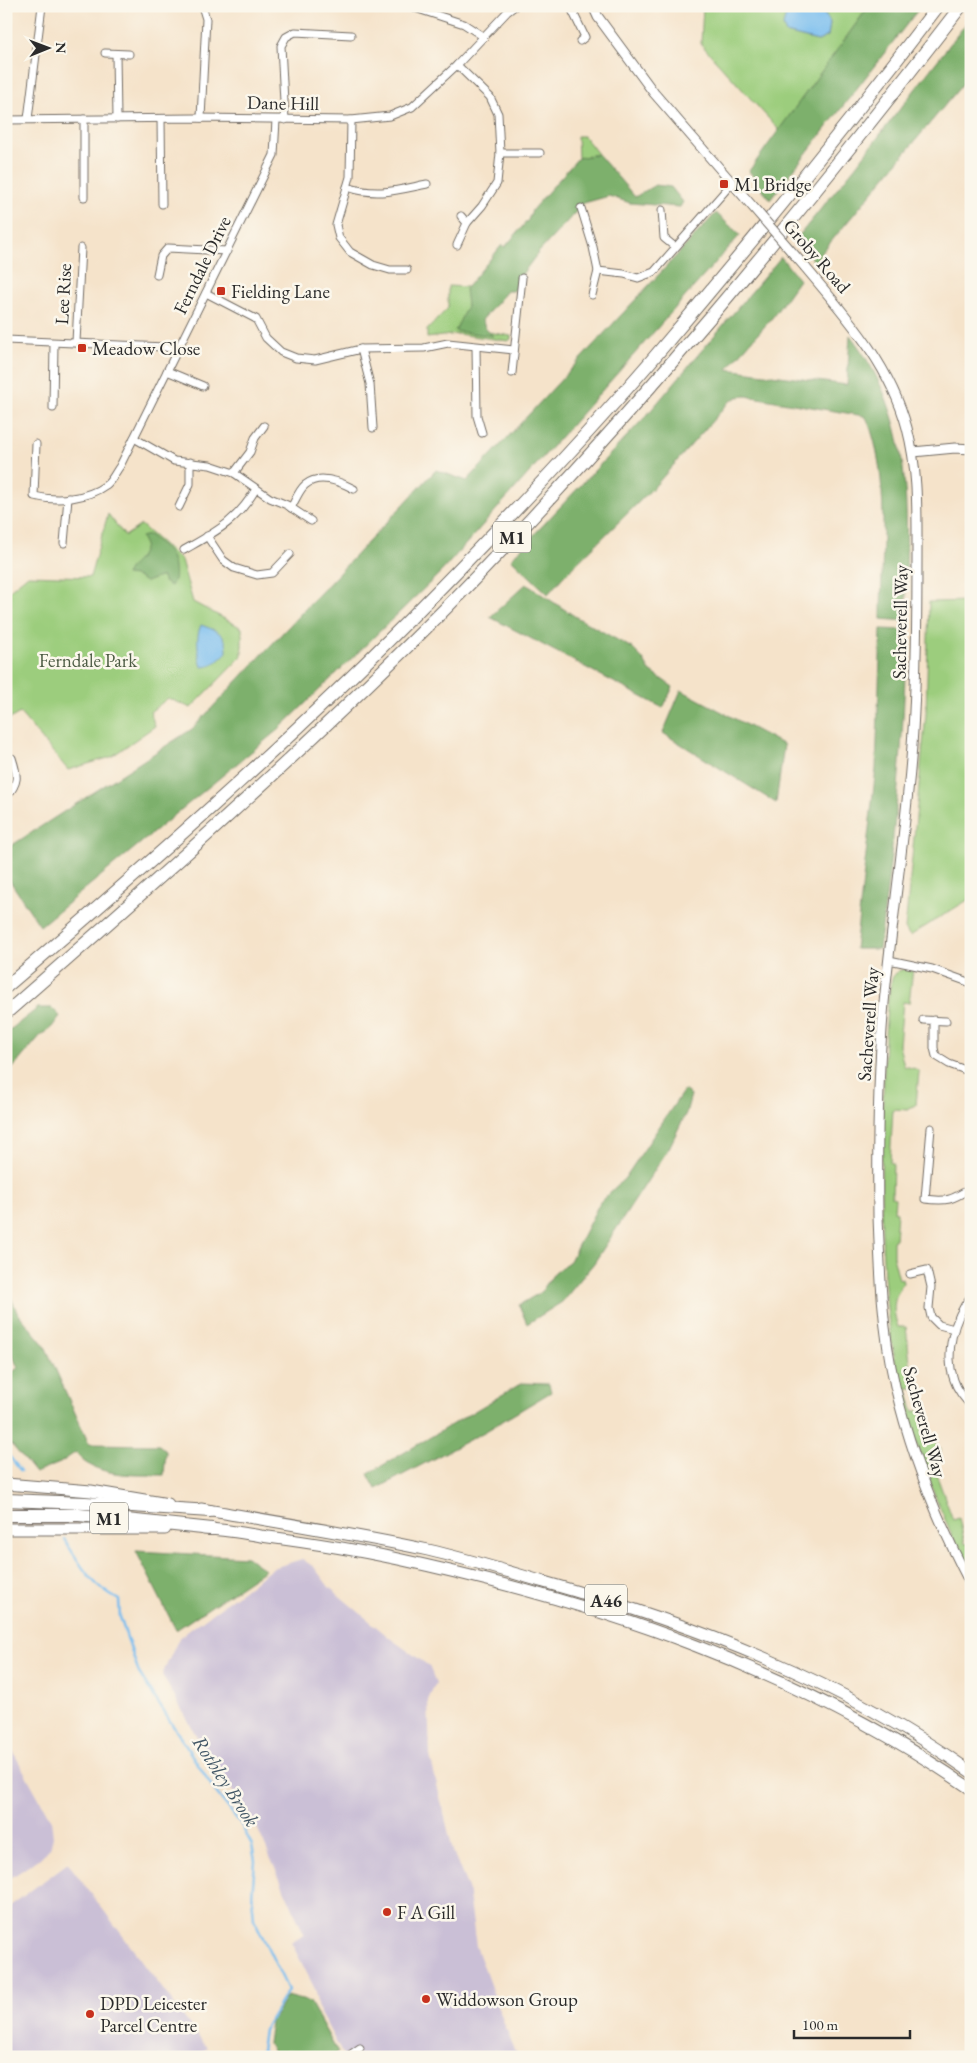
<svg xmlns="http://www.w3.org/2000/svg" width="977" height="2063" viewBox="0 0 977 2063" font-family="'EB Garamond',serif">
  <rect width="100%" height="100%" fill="#fbf7ec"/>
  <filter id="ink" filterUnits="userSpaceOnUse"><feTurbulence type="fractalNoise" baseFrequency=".02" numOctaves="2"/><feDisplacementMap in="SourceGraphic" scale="10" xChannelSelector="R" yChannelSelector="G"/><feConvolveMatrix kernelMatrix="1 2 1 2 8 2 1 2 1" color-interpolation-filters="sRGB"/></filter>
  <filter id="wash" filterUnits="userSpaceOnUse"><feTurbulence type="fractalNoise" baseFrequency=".0096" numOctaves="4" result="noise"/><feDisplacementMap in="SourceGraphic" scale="20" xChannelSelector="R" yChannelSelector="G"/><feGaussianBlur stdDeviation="1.12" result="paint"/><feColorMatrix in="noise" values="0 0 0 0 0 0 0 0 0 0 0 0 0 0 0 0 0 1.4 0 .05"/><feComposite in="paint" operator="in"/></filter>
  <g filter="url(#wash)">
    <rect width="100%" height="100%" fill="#f5e3ca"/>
    <g fill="#cabfd6">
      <path d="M302,1559L314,1567L329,1587L391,1639L429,1666L436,1683L428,1700L430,1756L454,1855L468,1888L476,1946L505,2026L518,2057H344L317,2006L316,1991L291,1942L304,1934L256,1825L225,1780L217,1772L162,1675L179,1638L273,1568Z"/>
      <path d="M6,1739L51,1820L53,1837L50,1848L39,1859L6,1881Z"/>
      <path d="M68,1863L207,2048L196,2057H6V1909Z"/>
    </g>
    <g fill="#9ccd7d" stroke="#647c54" fill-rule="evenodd">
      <path d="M703,6H869L779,130L701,44ZM792,7H801L825,13L830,23L828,36L818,41L786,33L787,10Z"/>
      <path d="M577,136H584L598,154L578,158Z"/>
      <path d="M448,286L467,287L465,289L477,330L511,336V339L508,341L458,334L427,338V330L448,308Z"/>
      <path d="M108,514L125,536L141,525L181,560L193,602L242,628V656L191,708L168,698L150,712L155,726L111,757L68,770L20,713L6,721V593L28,575L90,577Z"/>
      <path d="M971,601V898L910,936L905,929L926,714L929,602Z"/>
      <path d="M908,968L913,969L909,1003L903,1002L899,1045L904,1066L916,1069L919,1072L916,1105L908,1108V1110L893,1109L890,1163H893L892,1197L895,1198L894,1211L897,1212L895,1240L893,1241V1256L899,1279L902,1278L903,1283C893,1298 892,1309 898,1327H906L913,1388H907L913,1411H921C927,1425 931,1437 941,1450L939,1462L934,1468L953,1520L959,1518L965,1544L971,1543V1575C936,1506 908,1431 894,1355C879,1276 880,1182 883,1102C885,1063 883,1015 892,978L898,971Z"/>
    </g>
    <g fill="#7db06c" stroke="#546e4c">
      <path d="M869,6H921L770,200L749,171Z"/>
      <path d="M971,17V74L814,262L797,238L855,167Z"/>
      <path d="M598,154L635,197L655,185L671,187L683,202L680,207L630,203L609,196L584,203L538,253L520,277L517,288L513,291H507L482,320L486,329L493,336L455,331L467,306L465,289L467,287L502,245L505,247L528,220L532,210L578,158Z"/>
      <path d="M716,213L740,235L441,572L279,729L40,926L6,875V849L192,729L436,470L467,481Z"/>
      <path d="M781,257L799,280L772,318L727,369L847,385L850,335C919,425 905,516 906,621L881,619C881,558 891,477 867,419L864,416L746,396L737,397L729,402L655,486L562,578L548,594L511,559L647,415Z"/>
      <path d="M149,535C161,545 173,551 174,568C175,576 175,579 171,586L164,582L162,576L146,582L136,576L126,575C133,560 141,563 145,545L141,537Z"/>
      <path d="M526,584L576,617L632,648L642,658L650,671L673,687L663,708L490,617Z"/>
      <path d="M881,629L906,630C905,737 894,843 879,949H855L876,768Z"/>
      <path d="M681,690L784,745L776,803L663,733Z"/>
      <path d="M38,1008H52L60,1016L52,1027L40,1036L6,1076V1033Z"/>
      <path d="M684,1090L691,1095L686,1113L669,1148L594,1263L562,1302L527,1324L519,1305L541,1292L555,1272L570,1261L600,1202L625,1178Z"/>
      <path d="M6,1286L17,1312L45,1346L89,1444L159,1445L166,1451L164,1475C139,1475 109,1477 86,1463C82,1461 79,1455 76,1452L60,1463L35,1473L12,1445L6,1443V1376L18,1368L6,1340Z"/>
      <path d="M522,1383L549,1384L551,1392L486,1431L376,1489L368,1474Z"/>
      <path d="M136,1551L247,1557L265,1570L176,1630Z"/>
      <path d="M287,1996L310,2002L338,2053L329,2057H275L268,2043L271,2022Z"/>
    </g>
    <g fill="#78bdef" stroke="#52748d">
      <path d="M792,7C805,6 825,8 830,23L828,36L818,41L786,33L783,26L787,10Z"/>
      <path d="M201,625C217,631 227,633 227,652C220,659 213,667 202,667C198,654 195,638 201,625Z"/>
    </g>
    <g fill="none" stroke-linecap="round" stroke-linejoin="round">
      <g stroke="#78bdef" stroke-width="2.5">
        <path d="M6,1456H9L21,1471"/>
        <path d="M64,1539C81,1565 90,1585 119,1600L120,1617L139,1673L215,1791L240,1823L252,1845L255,1861L252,1897L254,1919L288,1990L264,2030L261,2050L268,2057"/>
      </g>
    </g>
  </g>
  <g filter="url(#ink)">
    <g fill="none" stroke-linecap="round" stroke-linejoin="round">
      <g stroke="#726b63" stroke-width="9">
        <g id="minor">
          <path d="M570,6L585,37L580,41"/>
          <path d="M415,8L464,24L484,37"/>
          <path d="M105,53L129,54"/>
          <path d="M116,54L117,119"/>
          <path d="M457,65L490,97L498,114L500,153H540"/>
          <path d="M201,118L206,19L202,6"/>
          <path d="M28,119L42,6"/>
          <path d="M84,119V197"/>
          <path d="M161,119L162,204"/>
          <path d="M6,120L195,118L351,120L390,116L412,107L457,65L507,12L515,6"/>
          <path d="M285,120L281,46L286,37L295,32L351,35"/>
          <path d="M351,120L350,177L336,225L339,238L350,252L373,265L390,270H407"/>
          <path d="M347,187C377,197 397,190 427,184"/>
          <path d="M581,208L593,247L598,271L592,295"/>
          <path d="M662,210L664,238L675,247"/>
          <path d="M461,216L467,223"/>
          <path d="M457,245L467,223L482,206L497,183L500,153"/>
          <path d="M598,271L624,274L638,278L654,272L732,183"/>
          <path d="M157,275L161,256L168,248L227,251"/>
          <path d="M206,293L256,319L266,338L281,352L296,358L315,360L361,349L424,348L448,343L514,350"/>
          <path d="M6,340L165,347L178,351"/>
          <path d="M76,342L81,248"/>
          <path d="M476,347L477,416L482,433"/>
          <path d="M361,349L370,384L373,428"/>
          <path d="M167,371L203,386"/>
          <path d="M512,373L522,278"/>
          <path d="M53,408L54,343"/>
          <path d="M134,438L174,461L210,465L234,473L270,498L287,505L311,521"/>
          <path d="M36,444L34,496C57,502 87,499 106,485C112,481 116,471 120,466L274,155L276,120"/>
          <path d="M234,473L250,452L255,438L264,426"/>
          <path d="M179,507L190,484V462"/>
          <path d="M291,508C295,501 299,490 305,485C319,473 341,482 354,489"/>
          <path d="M207,536L223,560L234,568L257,575L272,573L290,554"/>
          <path d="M64,543L68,498"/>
          <path d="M184,550C217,531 236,522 256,489"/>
          <path d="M6,797C19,783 18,776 12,758"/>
          <path d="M889,960L932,969L971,983"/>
          <path d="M923,1020L946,1021"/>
          <path d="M934,1020V1048L936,1056L949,1064L971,1072"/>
          <path d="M931,1128L925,1199C947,1202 952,1200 971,1188"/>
          <path d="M910,1274L927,1270L931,1287L929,1308L931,1317L939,1325L954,1329"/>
          <path d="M971,1296C954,1318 944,1353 954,1380C957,1390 964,1398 971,1406"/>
          <path d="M347,2057L360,2048"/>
        </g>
      </g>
      <g stroke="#726b63" stroke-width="11">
        <g id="tertiary">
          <path d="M593,6L598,17L654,93L746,199"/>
          <path d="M805,267C846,316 890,364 907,428C918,470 917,508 917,551C917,585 917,619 916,654C915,699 913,745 908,791C901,862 891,932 884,1003C878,1073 877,1145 878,1216C880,1273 882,1330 895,1386C911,1455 938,1522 971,1585"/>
          <path d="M913,452L955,448L971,449"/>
        </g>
      </g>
      <g stroke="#726b63" stroke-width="13">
        <g id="trunk">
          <path d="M6,1484L91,1491L168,1504"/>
          <path d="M201,1509C277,1522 353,1534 428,1550C467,1559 506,1571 544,1582C696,1625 841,1680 971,1772"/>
          <path d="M6,1529H165"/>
          <path d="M204,1529C223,1529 242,1533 261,1536C307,1542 353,1549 398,1559C601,1603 799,1670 971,1789"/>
        </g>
      </g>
      <g stroke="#726b63" stroke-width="14">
        <g id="motorway">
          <path d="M6,987C144,868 281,749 409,620C492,536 574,450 651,361C750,245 846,127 938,6"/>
          <path d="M6,1013C157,881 307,748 448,606C632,418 800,215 961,6"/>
          <path d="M6,1500L85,1503L210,1511"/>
          <path d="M6,1515H79L212,1529"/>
        </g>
      </g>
      <use href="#minor" stroke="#fff" stroke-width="7"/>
      <use href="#tertiary" stroke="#fff" stroke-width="9"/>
      <use href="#trunk" stroke="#fff" stroke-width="11"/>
      <use href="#motorway" stroke="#fff" stroke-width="12"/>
      <g stroke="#726b63" stroke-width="11" stroke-linecap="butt">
        <path id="tertiary-bridge" d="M746,199L805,267"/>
      </g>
      <use href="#tertiary-bridge" stroke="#fff" stroke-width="9"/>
    </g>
  </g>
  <g fill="#c8321e" stroke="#fbf7ec" stroke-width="2">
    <rect x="719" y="179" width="10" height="10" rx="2.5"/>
    <rect x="216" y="286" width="10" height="10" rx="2.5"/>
    <rect x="77" y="343" width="10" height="10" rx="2.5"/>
    <circle cx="387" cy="1912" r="5"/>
    <circle cx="426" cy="1999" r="5"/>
    <circle cx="90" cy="2014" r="5"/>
  </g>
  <g text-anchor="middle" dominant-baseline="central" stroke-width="5" stroke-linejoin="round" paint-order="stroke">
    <g fill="#fbf7ec" stroke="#696865" stroke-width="1">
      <rect x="493" y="521.5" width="38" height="31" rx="4"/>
      <rect x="90" y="1502.5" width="38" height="31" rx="4"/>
      <rect x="585" y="1584.5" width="42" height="31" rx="4"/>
    </g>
    <g font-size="18" font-weight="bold" fill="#2b2b2b">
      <text x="512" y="537">M1</text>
      <text x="109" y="1518">M1</text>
      <text x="606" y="1600">A46</text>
    </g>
    <g font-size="19" fill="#2b2b2b" stroke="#fbf7ec">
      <text transform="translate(283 103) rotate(1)">Dane Hill</text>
      <text transform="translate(817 256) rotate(49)">Groby Road</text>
      <text transform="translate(202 265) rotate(-64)">Ferndale Drive</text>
      <text transform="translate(63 294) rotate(-87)">Lee Rise</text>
      <text transform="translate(900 622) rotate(-89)">Sacheverell Way</text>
      <text transform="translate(868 1024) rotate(-86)">Sacheverell Way</text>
      <text transform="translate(925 1422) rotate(74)">Sacheverell Way</text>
    </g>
    <g font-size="19" fill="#2b2b2b" stroke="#fbf7ec" text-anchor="start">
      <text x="734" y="184">M1 Bridge</text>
      <text x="231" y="291">Fielding Lane</text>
      <text x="92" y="348">Meadow Close</text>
      <text x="397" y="1912">F A Gill</text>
      <text x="436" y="1999">Widdowson Group</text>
      <text x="100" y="2003">DPD Leicester<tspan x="100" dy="22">Parcel Centre</tspan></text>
    </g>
    <g font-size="19" fill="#4d5c44" stroke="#fbf7ec">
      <text x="88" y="660">Ferndale Park</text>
    </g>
    <g font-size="20" font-style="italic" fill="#425766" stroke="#fbf7ec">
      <text transform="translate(226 1781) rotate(57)">Rothley Brook</text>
    </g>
  </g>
  <rect width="977" height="2063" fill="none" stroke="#fbf7ec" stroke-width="25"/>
  <g transform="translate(48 48) rotate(89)" stroke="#fbf7ec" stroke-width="4" paint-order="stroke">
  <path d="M0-4L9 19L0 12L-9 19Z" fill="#2b2b2b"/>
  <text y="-8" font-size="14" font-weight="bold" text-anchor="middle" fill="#2b2b2b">N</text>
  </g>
  <path d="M794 2030v8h116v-8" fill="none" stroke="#2b2b2b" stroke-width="2.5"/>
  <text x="802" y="2030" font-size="15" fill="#2b2b2b" stroke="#fbf7ec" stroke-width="4" paint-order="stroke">100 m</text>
</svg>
